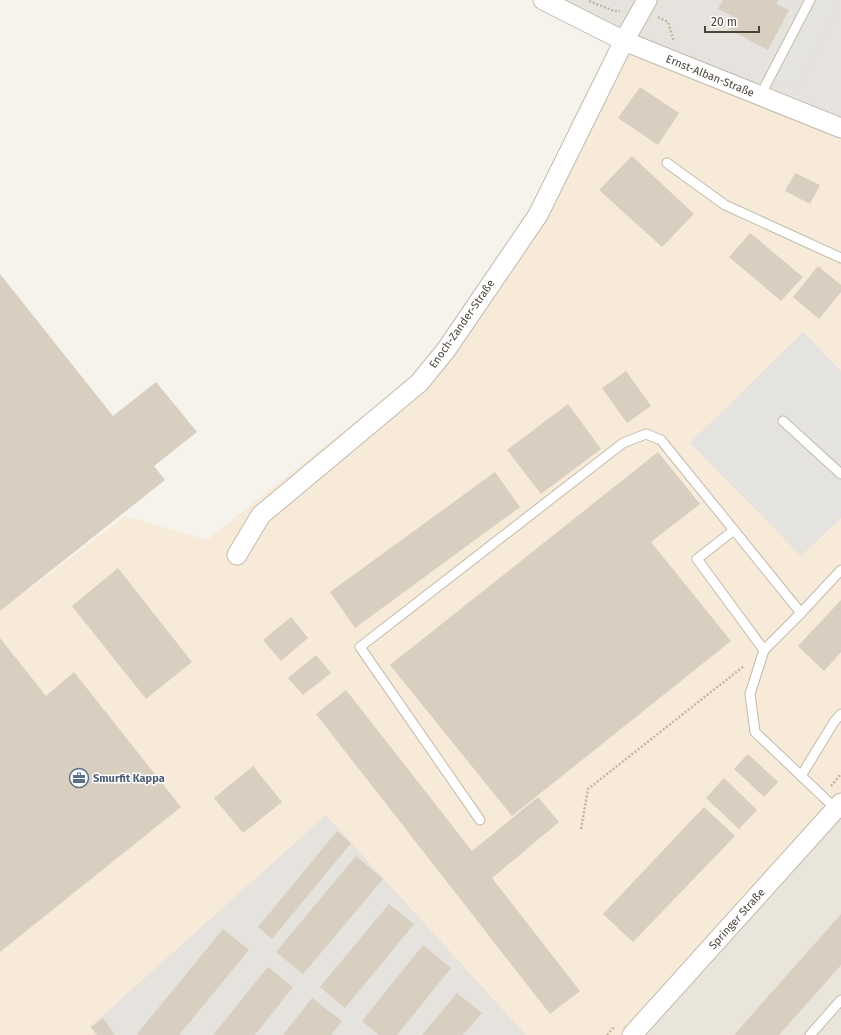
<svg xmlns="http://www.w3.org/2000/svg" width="841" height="1035" viewBox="0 0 841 1035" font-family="'Fira Sans',sans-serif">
  <rect width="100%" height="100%" fill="#f6f3ec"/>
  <path fill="#eae5da" d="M841,755V1035H591Z"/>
  <path fill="#f7ead8" d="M624,41L841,128V803L632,1035H0V564L23,594L125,516L207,540L446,350L538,215Z"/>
  <g fill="#e6e2dd">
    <path d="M543,0H841V128Z"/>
    <path d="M326,815L526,1035H96L90,1027Z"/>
  </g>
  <g fill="#e5e3e0">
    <path d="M810,0H840L797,91L770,78Z"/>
    <path d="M803,332L841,371V518L801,556L690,443Z"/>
  </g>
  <g fill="#d8cfc1">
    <path d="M723,0H778L777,4L789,10L768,50L728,29L734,17L718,9Z"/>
    <path d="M640,87L679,113L658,145L618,118Z"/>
    <path d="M632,156L694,214L662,247L599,190Z"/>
    <path d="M795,173L820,185L810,204L785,191Z"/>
    <path d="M750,233L803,277L781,301L729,257Z"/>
    <path d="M818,266L841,285V292L819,319L793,297Z"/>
    <path d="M0,274L113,416L156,382L197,432L154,466L165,480L0,611Z"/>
    <path d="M626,371L651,406L627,423L602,388Z"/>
    <path d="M568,404L601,449L541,494L507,450Z"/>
    <path d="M658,452L700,504L651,542L731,641L512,816L390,665Z"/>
    <path d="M495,472L520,507L355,628L330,592Z"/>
    <path d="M118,568L192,662L146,699L72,606Z"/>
    <path d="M841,600V652L824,671L798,646Z"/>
    <path d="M291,617L308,638L281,661L263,640Z"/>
    <path d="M0,638L46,696L74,672L181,807L0,952Z"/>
    <path d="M316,655L331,673L303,695L288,678Z"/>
    <path d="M346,690L472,851L538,797L559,822L492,878L580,991L550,1014L316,714Z"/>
    <path d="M748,754L778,782L764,797L734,769Z"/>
    <path d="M253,766L282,802L243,833L214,798Z"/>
    <path d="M724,778L757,810L739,829L706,798Z"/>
    <path d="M704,807L735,836L633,942L603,914Z"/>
    <path d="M337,831L351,843L272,939L258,927Z"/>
    <path d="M356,856L383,879L303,974L276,952Z"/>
    <path d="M389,904L414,924L345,1008L320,987Z"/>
    <path d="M841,914V965L779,1035H734Z"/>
    <path d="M223,929L249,950L179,1035H138L137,1034Z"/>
    <path d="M423,945L451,968L397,1035H379L362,1021Z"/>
    <path d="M268,967L293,987L255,1035H213Z"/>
    <path d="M457,993L482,1013L463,1035H422Z"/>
    <path d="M312,998L342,1021L331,1035H283Z"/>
    <path d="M103,1018L115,1035H97L91,1027Z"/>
  </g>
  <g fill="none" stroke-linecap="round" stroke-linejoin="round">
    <g stroke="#c2bbae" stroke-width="11">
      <g id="service">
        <path d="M760,96L810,0"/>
        <path d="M667,163L725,205L841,258"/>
        <path d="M783,421L841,474"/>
        <path d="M734,530L697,559L764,650"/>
        <path d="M801,613L841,570"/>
        <path d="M801,776L834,722L841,714"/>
        <path d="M480,820L360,647L623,443L646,434L661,440L801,613L764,650L750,694L755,732L836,809"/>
        <path d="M810,1035L841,1000"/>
      </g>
    </g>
    <g stroke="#c2bbae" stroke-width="21">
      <g id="minor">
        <path d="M543,0L624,41L841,128"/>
        <path d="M237,555L261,515L419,383L446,350L538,215L624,41L647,0"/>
        <path d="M632,1035L841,803"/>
      </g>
    </g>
    <g stroke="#c4b79f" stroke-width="2.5" stroke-dasharray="2 2" stroke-linecap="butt">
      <path d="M589,1L614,11H620"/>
      <path d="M658,17L668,22L673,39L676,40"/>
      <path d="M831,786L841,774"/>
      <path d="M581,829L588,789L744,666"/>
      <path d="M607,1035L615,1026"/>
    </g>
    <use href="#service" stroke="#fff" stroke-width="9"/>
    <use href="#minor" stroke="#fff" stroke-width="19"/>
  </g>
  <defs>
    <g id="office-ring" transform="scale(1)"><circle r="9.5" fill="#fff" stroke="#5c6f8a" stroke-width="1.5"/><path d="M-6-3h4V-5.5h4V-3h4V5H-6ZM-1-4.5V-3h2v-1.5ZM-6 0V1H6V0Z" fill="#5c6f8a"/></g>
  </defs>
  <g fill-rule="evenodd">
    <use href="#office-ring" x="79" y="778"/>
  </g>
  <g text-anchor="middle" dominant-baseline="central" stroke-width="3" stroke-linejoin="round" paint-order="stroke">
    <g font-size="11" fill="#4b4439" stroke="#fff">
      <text transform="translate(710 76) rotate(22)">Ernst-Alban-Straße</text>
      <text transform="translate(462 324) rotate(-55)">Enoch-Zander-Straße</text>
      <text transform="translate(737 919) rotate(-48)">Springer Straße</text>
    </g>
    <g font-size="11" font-weight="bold" fill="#4e5e75" stroke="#fff" text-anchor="start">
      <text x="93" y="778">Smurfit Kappa</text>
    </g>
  </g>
  <path d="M705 26v6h54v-6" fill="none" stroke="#4b4439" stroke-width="2"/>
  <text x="711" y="26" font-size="12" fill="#4b4439" stroke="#ffffff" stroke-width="3" paint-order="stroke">20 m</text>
</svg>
